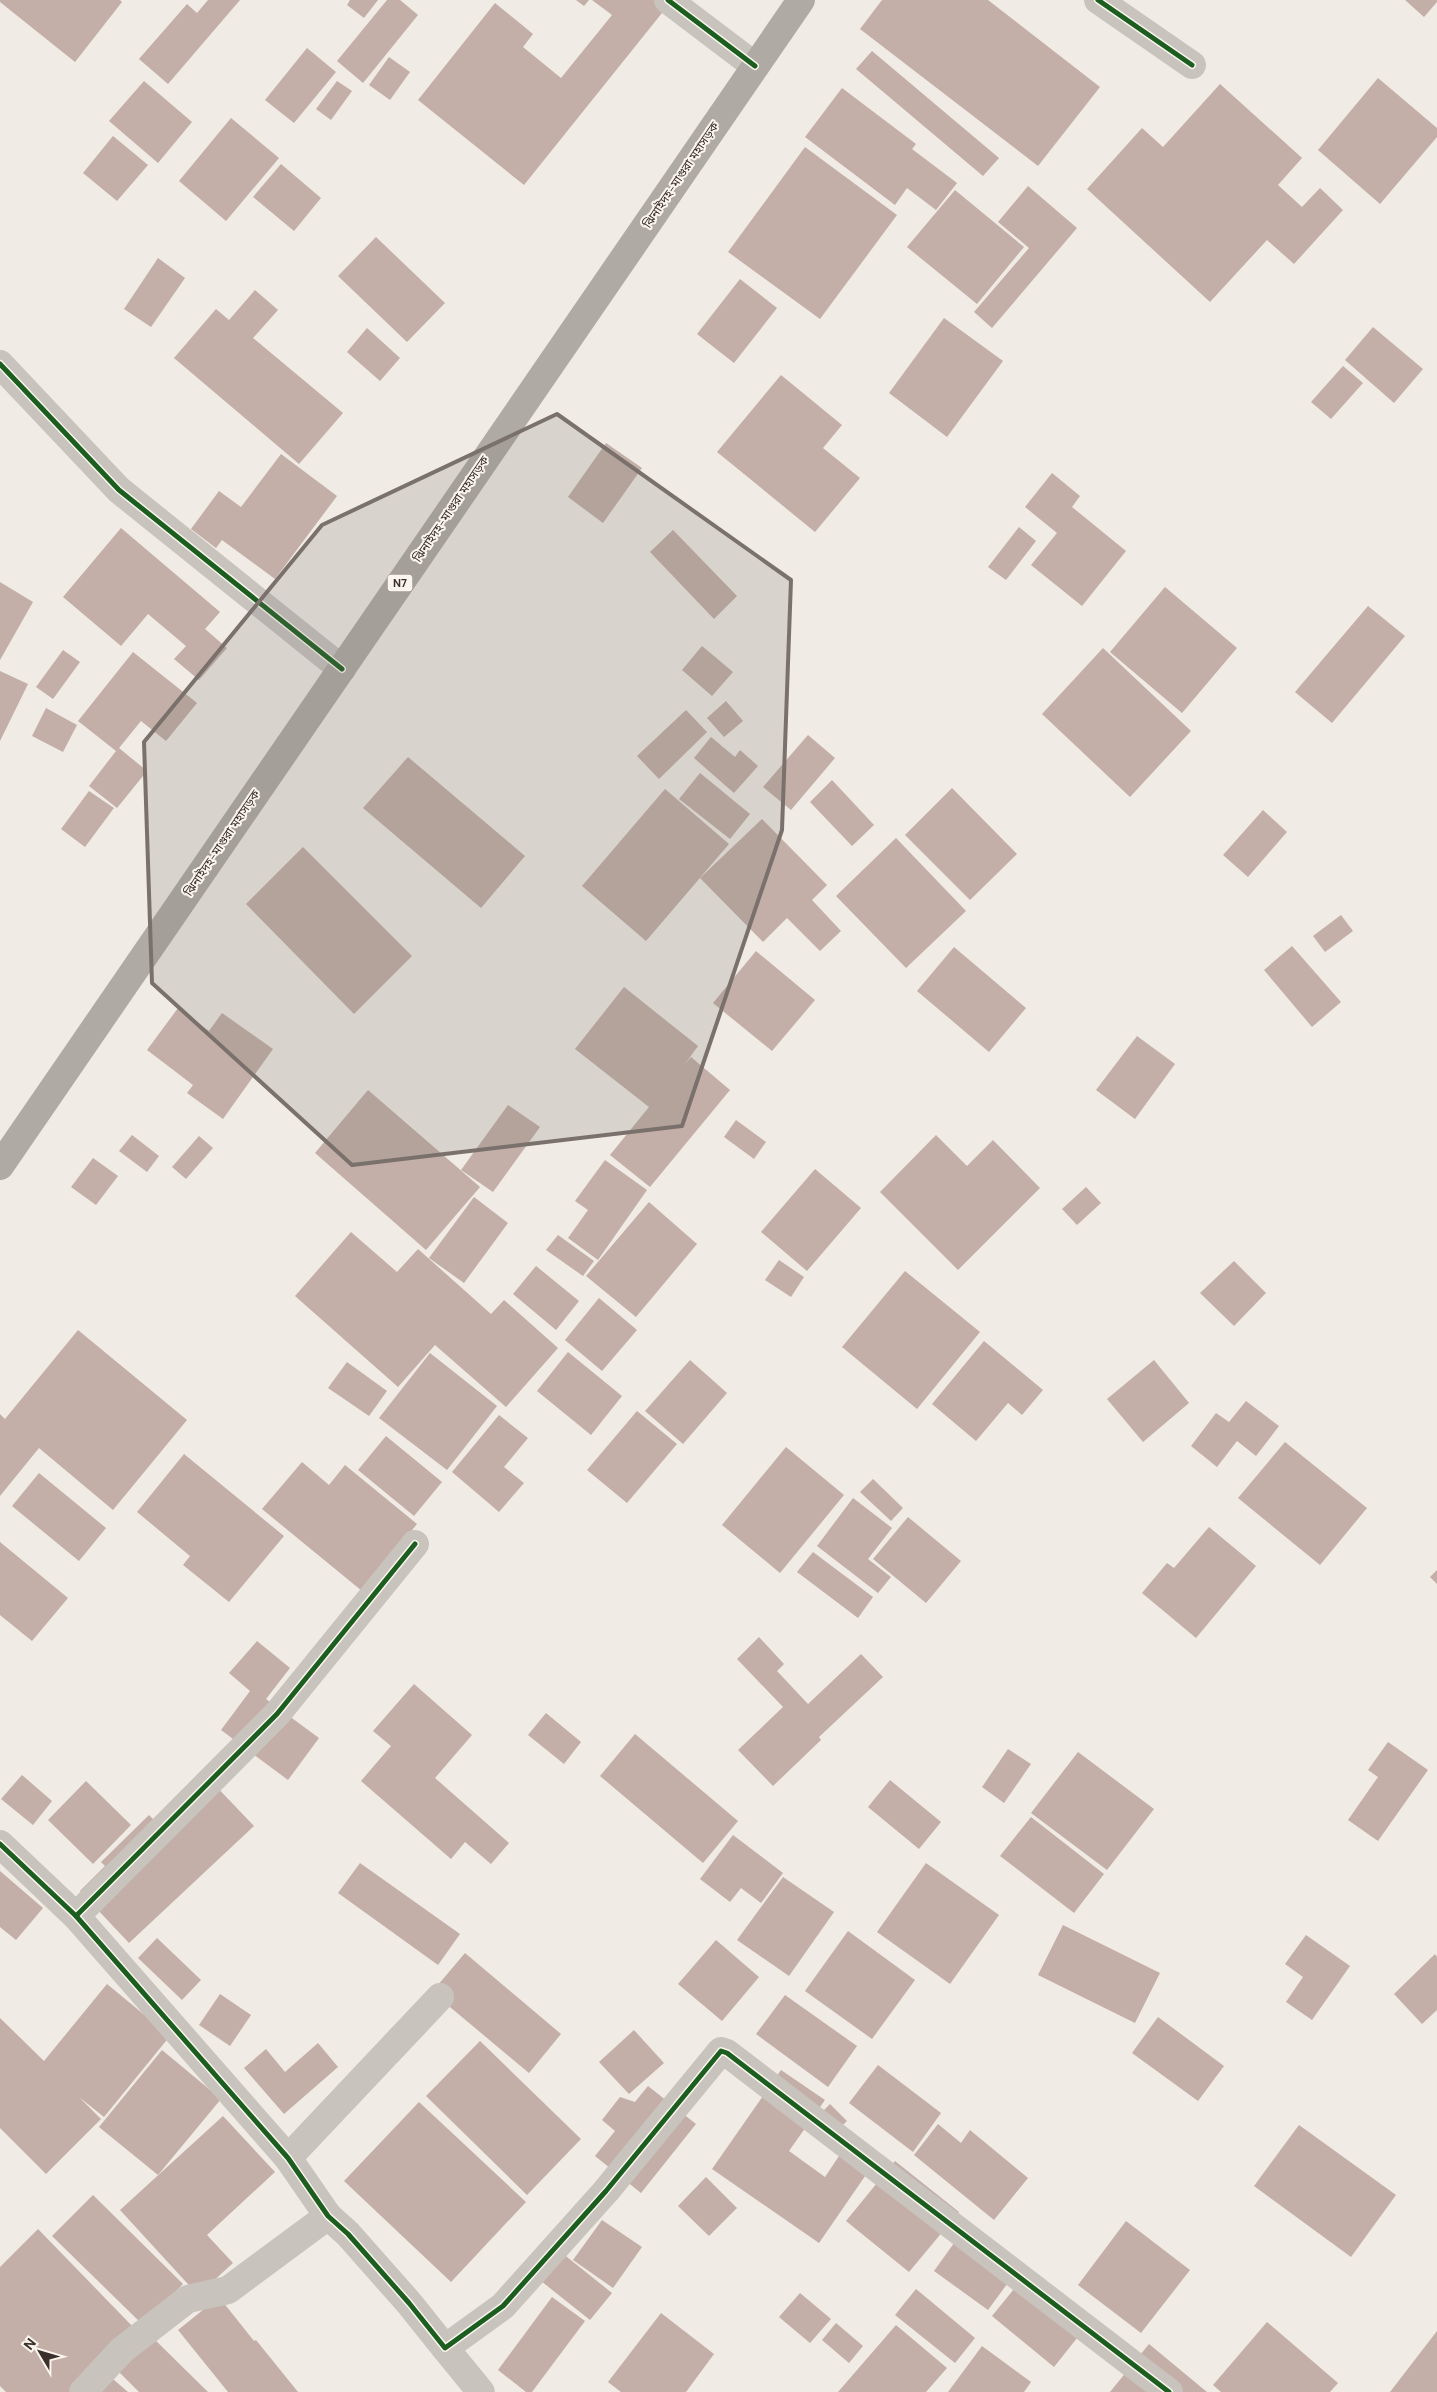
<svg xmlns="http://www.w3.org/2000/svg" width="1437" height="2392" viewBox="0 0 1437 2392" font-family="'DM Sans','Noto Sans Bengali',sans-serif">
  <rect width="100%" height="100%" fill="#f0ebe5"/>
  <g fill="#c3afa7">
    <path d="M0,0H120L122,2L75,62L0,2Z"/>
    <path d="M208,0H240L168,84L139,59L187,4L197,13Z"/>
    <path d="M350,0H378L364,18L347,5Z"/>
    <path d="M387,0H400L418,15L363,83L337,61Z"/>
    <path d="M576,0H589L584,6Z"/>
    <path d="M592,0H657L666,8L524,185L418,100L495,3L533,34L523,47L561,78L612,15Z"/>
    <path d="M882,0H988L1100,87L1038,166L860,29Z"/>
    <path d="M1405,0H1437V2L1424,17Z"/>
    <path d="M307,48L336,72L294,123L265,100Z"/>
    <path d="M872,51L999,158L983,176L856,69Z"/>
    <path d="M389,57L410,72L390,100L369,85Z"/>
    <path d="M1378,78L1437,128V137L1380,204L1318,150Z"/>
    <path d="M144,81L192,122L158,163L109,121Z"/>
    <path d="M337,81L352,91L331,120L316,109Z"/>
    <path d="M1220,84L1302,158L1278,185L1302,207L1320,188L1343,210L1294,264L1267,240L1210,302L1087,189L1142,128L1163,147Z"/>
    <path d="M842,88L916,144L912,149L957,183L936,210L907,188L895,205L805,137Z"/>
    <path d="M231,118L279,158L226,221L179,181Z"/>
    <path d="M113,136L148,165L117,201L83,173Z"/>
    <path d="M805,147L897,215L820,319L728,252Z"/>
    <path d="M281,164L321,198L294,231L253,197Z"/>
    <path d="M1028,186L1077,228L992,328L974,312L1029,248L998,222Z"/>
    <path d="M955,190L1024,247L977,304L907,247Z"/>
    <path d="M376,237L445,303L407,342L338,276Z"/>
    <path d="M158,258L185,278L151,327L124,309Z"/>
    <path d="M740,279L777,308L734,363L697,334Z"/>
    <path d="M255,290L278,310L253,338L343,413L299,464L174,358L216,309L229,320Z"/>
    <path d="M944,318L1003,361L947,437L889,393Z"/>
    <path d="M1373,327L1423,369L1394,403L1345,360Z"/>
    <path d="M367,328L400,358L380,381L347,352Z"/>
    <path d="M1343,366L1363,383L1331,419L1311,402Z"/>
    <path d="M781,375L842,425L823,448L860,478L815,532L717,452Z"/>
    <path d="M606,443L642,468L603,523L568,497Z"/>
    <path d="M281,454L337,496L275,579L222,540L216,548L191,529L219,491L241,507Z"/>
    <path d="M1052,473L1080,496L1072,507L1126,551L1082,606L1031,565L1057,533L1025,507Z"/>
    <path d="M1019,527L1036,541L1006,580L988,567Z"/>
    <path d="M121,528L220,612L205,629L227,648L199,680L174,659L186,646L148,614L121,646L63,597Z"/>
    <path d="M673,530L737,596L714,619L650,552Z"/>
    <path d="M0,582L33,602L0,660Z"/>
    <path d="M1165,587L1237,648L1182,713L1110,652Z"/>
    <path d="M1368,606L1405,636L1332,723L1295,692Z"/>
    <path d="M702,646L733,672L712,696L682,670Z"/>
    <path d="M1103,648L1191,731L1130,797L1042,714Z"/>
    <path d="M63,650L80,662L53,699L36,687Z"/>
    <path d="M133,652L197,703L166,741L141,721L119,748L147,771L117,808L89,786L116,751L78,721Z"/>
    <path d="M0,671L28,684L0,741Z"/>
    <path d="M726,701L743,721L724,737L707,718Z"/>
    <path d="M46,708L77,725L63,752L32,736Z"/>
    <path d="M686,710L707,732L659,779L637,756Z"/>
    <path d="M808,735L835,758L791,810L763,787Z"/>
    <path d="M711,737L735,757L740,750L758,766L734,793L694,758Z"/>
    <path d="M408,757L525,856L481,908L363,808Z"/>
    <path d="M700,773L750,814L730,839L679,799Z"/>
    <path d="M832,780L874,825L852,846L810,802Z"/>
    <path d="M952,788L1017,854L970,900L905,835Z"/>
    <path d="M665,789L729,844L646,941L582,886Z"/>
    <path d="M89,791L114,808L85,847L61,829Z"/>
    <path d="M1263,810L1287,832L1248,877L1223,855Z"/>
    <path d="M762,819L827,885L812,900L841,931L820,951L787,918L763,942L700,878Z"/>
    <path d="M896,838L966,911L906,968L836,896Z"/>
    <path d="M303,847L412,956L354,1014L246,904Z"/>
    <path d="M1341,915L1353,931L1325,952L1313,936Z"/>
    <path d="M1292,946L1341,1002L1312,1027L1264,970Z"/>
    <path d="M954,947L1026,1008L989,1052L917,991Z"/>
    <path d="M756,951L815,1000L772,1051L713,1003Z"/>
    <path d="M624,987L698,1046L685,1064L691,1057L730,1090L650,1187L610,1155L649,1107L575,1049Z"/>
    <path d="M178,1008L209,1031L222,1013L273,1049L223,1119L187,1093L193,1085L147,1050Z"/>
    <path d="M1137,1036L1175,1064L1135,1119L1096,1090Z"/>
    <path d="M368,1090L480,1187L426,1250L315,1153Z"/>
    <path d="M508,1105L540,1127L493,1192L461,1170Z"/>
    <path d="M736,1120L766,1142L754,1159L724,1137Z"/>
    <path d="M132,1135L159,1156L147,1172L119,1151Z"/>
    <path d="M936,1135L967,1166L993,1140L1040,1188L958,1270L880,1192Z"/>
    <path d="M199,1136L213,1148L186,1179L172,1167Z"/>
    <path d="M93,1158L118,1176L96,1205L71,1187Z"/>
    <path d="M605,1160L647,1190L598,1260L568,1238L588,1210L575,1201Z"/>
    <path d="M815,1169L861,1208L807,1271L761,1232Z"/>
    <path d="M1086,1187L1101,1203L1077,1225L1062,1209Z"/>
    <path d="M474,1197L508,1223L464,1283L429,1258Z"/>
    <path d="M649,1202L697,1244L636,1317L586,1276Z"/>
    <path d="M351,1232L397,1272L418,1249L491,1314L504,1300L558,1348L506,1407L435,1345L398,1387L295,1296Z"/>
    <path d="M558,1235L594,1261L583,1276L546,1250Z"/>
    <path d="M779,1260L804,1277L791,1297L765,1280Z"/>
    <path d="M1234,1261L1266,1293L1234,1326L1200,1293Z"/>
    <path d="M536,1266L579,1301L556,1330L513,1294Z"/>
    <path d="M905,1271L980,1332L917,1409L842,1347Z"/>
    <path d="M599,1298L637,1330L602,1371L565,1340Z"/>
    <path d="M78,1330L187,1420L113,1510L39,1448L0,1496V1414L5,1419Z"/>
    <path d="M984,1341L1043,1390L1022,1415L1008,1403L976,1441L932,1404Z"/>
    <path d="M568,1352L622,1396L591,1435L537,1391Z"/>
    <path d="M430,1353L497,1406L447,1470L379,1418Z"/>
    <path d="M690,1360L727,1393L683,1444L645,1411Z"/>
    <path d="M1154,1360L1189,1403L1143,1442L1107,1399Z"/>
    <path d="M347,1362L387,1391L369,1416L328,1388Z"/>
    <path d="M1246,1401L1279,1426L1256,1456L1237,1441L1217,1467L1191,1446L1216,1413L1229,1422Z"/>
    <path d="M637,1411L677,1444L627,1503L587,1470Z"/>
    <path d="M499,1415L528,1438L504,1467L524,1483L499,1512L452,1472Z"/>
    <path d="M386,1436L442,1482L414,1516L358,1470Z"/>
    <path d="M1285,1442L1367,1508L1320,1565L1238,1498Z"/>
    <path d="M786,1447L844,1495L780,1573L722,1525Z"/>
    <path d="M184,1454L284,1536L229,1602L183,1565L190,1556L137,1512Z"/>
    <path d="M302,1462L329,1485L345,1465L417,1524L362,1591L262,1509Z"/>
    <path d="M39,1473L106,1528L79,1561L12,1506Z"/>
    <path d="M873,1479L903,1508L891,1521L860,1492Z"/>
    <path d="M853,1498L892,1528L868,1559L891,1577L878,1593L817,1546Z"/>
    <path d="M908,1517L961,1561L926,1603L873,1559Z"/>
    <path d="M1209,1527L1256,1566L1196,1638L1142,1593L1167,1563L1174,1568Z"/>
    <path d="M0,1542L68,1598L32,1641L0,1615Z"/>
    <path d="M813,1552L873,1597L858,1618L797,1572Z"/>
    <path d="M1437,1570V1584L1430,1577Z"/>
    <path d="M759,1637L784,1664L777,1671L808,1704L861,1654L883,1677L819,1737L821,1740L773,1786L738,1750L783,1707L737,1659Z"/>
    <path d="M257,1641L290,1668L266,1699L319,1738L288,1780L221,1730L250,1691L229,1673Z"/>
    <path d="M414,1684L472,1735L435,1778L509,1843L491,1864L465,1842L451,1859L361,1781L391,1746L373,1731Z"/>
    <path d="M546,1713L581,1742L564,1764L528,1735Z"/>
    <path d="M635,1734L738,1821L703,1863L600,1776Z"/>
    <path d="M1388,1742L1428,1770L1378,1841L1348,1820L1378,1777L1368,1770Z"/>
    <path d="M1008,1749L1031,1764L1004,1803L982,1787Z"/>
    <path d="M1078,1752L1154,1809L1107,1870L1031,1813Z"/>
    <path d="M22,1775L52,1801L33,1825L1,1799Z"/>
    <path d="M209,1779L254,1826L129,1943L80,1891L105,1866L101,1862L149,1815L160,1826Z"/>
    <path d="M890,1780L941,1822L919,1849L868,1807Z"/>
    <path d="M86,1781L131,1825L93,1864L48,1820Z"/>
    <path d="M1031,1817L1104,1874L1074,1913L1000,1856Z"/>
    <path d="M733,1835L783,1873L761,1903L741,1888L730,1902L700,1879Z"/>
    <path d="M360,1863L460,1934L438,1965L338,1893Z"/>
    <path d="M926,1863L999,1915L950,1984L877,1932Z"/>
    <path d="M0,1871L43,1908L16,1940L0,1927Z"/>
    <path d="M783,1877L834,1912L789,1976L737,1940Z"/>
    <path d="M1063,1925L1160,1973L1135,2023L1038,1975Z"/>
    <path d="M848,1931L915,1980L872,2039L805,1991Z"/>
    <path d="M1306,1935L1350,1966L1312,2020L1286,2002L1303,1977L1285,1964Z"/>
    <path d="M157,1938L201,1980L182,2000L138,1958Z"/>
    <path d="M716,1940L759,1977L722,2021L678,1984Z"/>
    <path d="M465,1953L561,2034L529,2073L432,1992Z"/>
    <path d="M1435,1954L1437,1957V2010L1422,2024L1394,1994Z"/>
    <path d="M107,1984L170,2036L104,2117L79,2097L101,2119L46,2174L0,2128V2018L44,2061Z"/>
    <path d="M220,1994L251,2015L230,2046L199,2025Z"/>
    <path d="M785,1995L857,2046L828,2087L756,2034Z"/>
    <path d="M1158,2017L1224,2066L1198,2101L1132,2053Z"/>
    <path d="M634,2030L664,2063L629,2094L599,2062Z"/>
    <path d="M480,2041L581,2139L527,2195L426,2096Z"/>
    <path d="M318,2043L338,2067L284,2114L244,2068L266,2049L285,2072Z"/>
    <path d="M162,2050L221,2099L158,2175L99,2127Z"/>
    <path d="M878,2065L941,2113L913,2152L849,2103Z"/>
    <path d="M781,2070L825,2100L789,2151L825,2177L845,2147L872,2166L819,2243L712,2169Z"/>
    <path d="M648,2086L696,2124L641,2193L595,2156L615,2131L602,2120L620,2097L635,2102Z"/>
    <path d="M419,2102L526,2202L451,2282L344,2181Z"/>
    <path d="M830,2104L847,2121L833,2134L817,2117Z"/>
    <path d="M223,2116L275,2172L207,2235L233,2263L198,2295L120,2210Z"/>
    <path d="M938,2124L961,2143L970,2130L1028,2178L994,2220L914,2155Z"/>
    <path d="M1299,2125L1396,2195L1351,2257L1254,2186Z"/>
    <path d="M895,2161L959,2212L909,2272L846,2221Z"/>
    <path d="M706,2177L737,2208L709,2236L678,2206Z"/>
    <path d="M93,2195L183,2284L143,2325L52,2236Z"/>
    <path d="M602,2220L642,2247L613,2288L573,2260Z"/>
    <path d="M1126,2221L1190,2270L1141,2333L1078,2285Z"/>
    <path d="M967,2225L1021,2265L988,2310L934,2271Z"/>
    <path d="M38,2229L135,2329L71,2392H6L0,2386V2267Z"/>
    <path d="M552,2245L612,2293L590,2320L531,2273Z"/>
    <path d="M1023,2278L1085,2328L1054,2367L992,2316Z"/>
    <path d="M916,2289L975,2338L955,2363L895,2315Z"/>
    <path d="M800,2293L831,2319L810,2343L779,2317Z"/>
    <path d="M219,2297L254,2341L256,2340L298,2392H228L178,2330Z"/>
    <path d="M552,2297L585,2321L532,2392H526L498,2370Z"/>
    <path d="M661,2313L714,2354L686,2392H621L608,2382Z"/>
    <path d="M1267,2322L1338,2383L1330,2392H1221L1213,2385Z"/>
    <path d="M836,2323L863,2346L849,2363L822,2340Z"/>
    <path d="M896,2325L947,2368L926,2392H838Z"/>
    <path d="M1437,2331V2392H1390Z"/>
    <path d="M150,2335L208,2392H139L116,2369Z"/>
    <path d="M1149,2344L1207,2392H1110Z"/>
    <path d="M982,2346L1031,2382L1024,2392H948Z"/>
    <path d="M106,2373L128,2392H90Z"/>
  </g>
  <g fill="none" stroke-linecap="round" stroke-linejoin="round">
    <g stroke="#c9c3be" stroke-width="28">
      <path d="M668,0L755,66"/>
      <path d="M1098,0L1192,65"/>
      <path d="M0,364L119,490L342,669"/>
      <path d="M0,1844L76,1916L288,2158L328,2216L348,2234L409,2303L445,2348L503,2306L606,2191L721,2051L727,2053L1169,2392"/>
      <path d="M76,1916L277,1714L415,1544"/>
      <path d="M288,2158L440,1997"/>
      <path d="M445,2348L481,2392"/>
      <path d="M83,2392L122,2350L188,2299L228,2290L328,2216"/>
    </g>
    <path stroke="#afaaa4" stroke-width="28" d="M0,1166L801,0"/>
    <g stroke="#fbf5ee" stroke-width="8">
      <g id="cycleway">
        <path d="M668,0L755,66"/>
        <path d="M1098,0L1192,65"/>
        <path d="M0,364L119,490L342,669"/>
        <path d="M0,1844L76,1916L288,2158L328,2216L348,2234L409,2303L445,2348L503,2306L606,2191L721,2051L727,2053L1169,2392"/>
        <path d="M76,1916L277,1714L415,1544"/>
      </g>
    </g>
    <use href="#cycleway" stroke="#1b5e20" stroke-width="5"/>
  </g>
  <path fill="#7a716c" fill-opacity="0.2" stroke="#7a716c" stroke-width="4" stroke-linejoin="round" d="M557,414L791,580L782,830L682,1126L352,1165L152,983L144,742L322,525Z"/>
  <g text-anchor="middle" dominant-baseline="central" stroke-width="4" stroke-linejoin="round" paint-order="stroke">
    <rect fill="#fbf5ee" stroke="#756b66" stroke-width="1" x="387.5" y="574.5" width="25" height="17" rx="4"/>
    <g font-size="11" font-weight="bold" fill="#3b302b">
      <text x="400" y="583">N7</text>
    </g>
    <g font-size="12" fill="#3b302b" stroke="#fbf5ee">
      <text transform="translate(681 175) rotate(-56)">ঝিনাইদহ-মাগুরা মহাসড়ক</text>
      <text transform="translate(451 509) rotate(-56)">ঝিনাইদহ-মাগুরা মহাসড়ক</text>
      <text transform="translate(222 843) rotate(-56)">ঝিনাইদহ-মাগুরা মহাসড়ক</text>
    </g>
  </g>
  <g transform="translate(40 2352) rotate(308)" stroke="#fbf5ee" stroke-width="4" paint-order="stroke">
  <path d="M0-4L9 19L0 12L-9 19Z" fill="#3b302b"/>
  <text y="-8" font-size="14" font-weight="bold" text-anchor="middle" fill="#3b302b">N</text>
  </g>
</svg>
